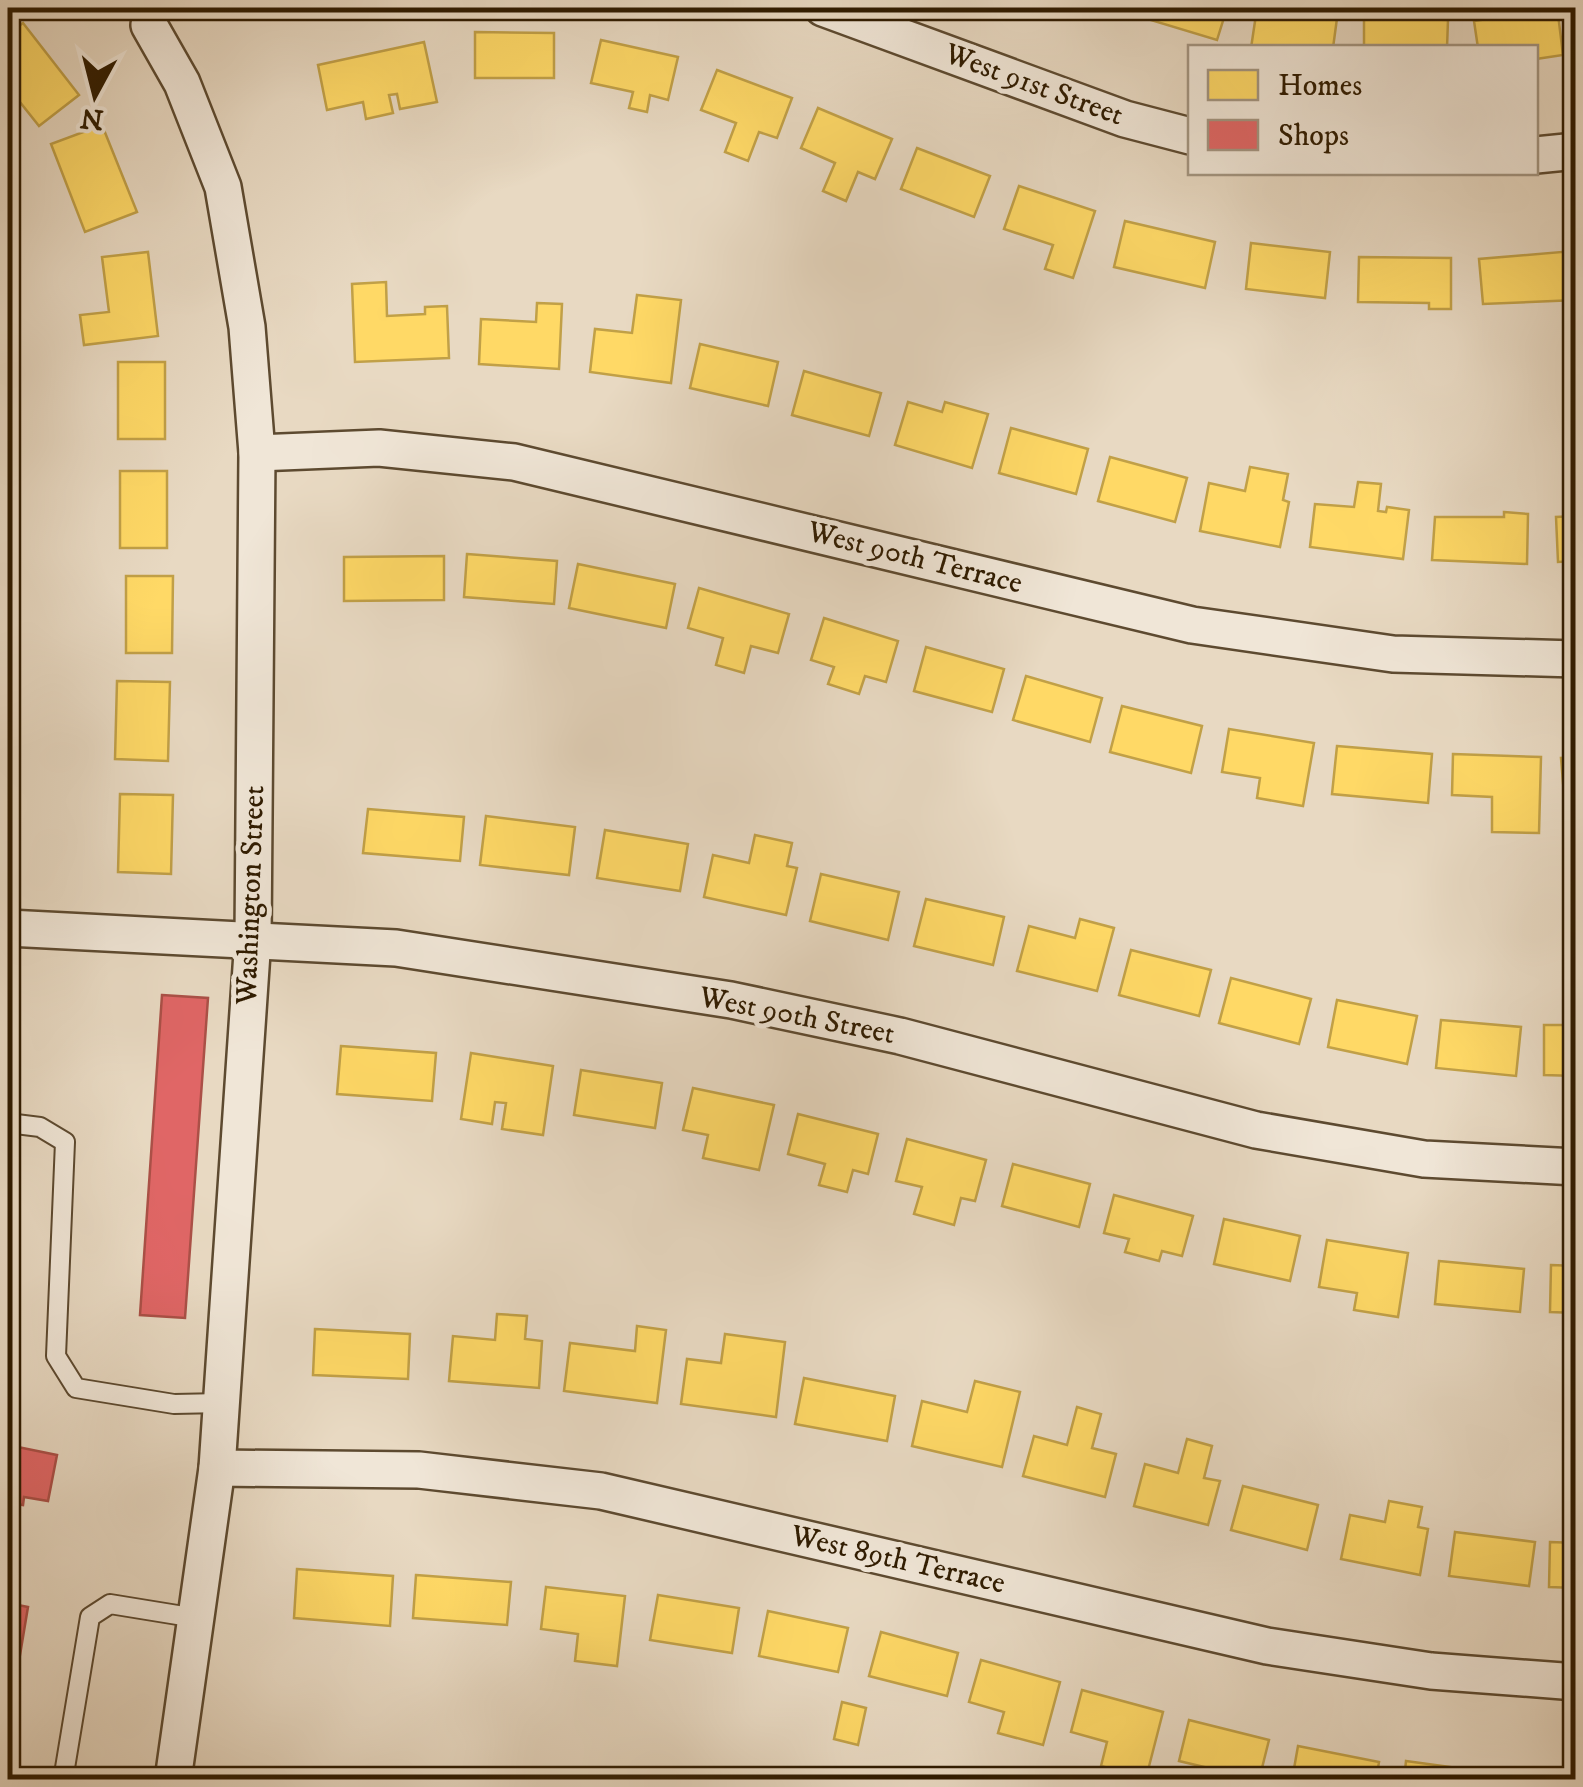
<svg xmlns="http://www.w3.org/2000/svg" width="1583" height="1787" viewBox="0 0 1583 1787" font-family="'IM FELL DW Pica',serif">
  <rect width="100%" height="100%" fill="#e8d9c2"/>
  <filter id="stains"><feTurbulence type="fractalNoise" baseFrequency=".002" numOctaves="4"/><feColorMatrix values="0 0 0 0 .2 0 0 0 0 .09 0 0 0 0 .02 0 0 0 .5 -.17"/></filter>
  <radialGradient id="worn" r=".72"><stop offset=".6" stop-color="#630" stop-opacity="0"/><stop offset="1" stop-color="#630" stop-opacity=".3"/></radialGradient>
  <g fill="#ffd966" stroke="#c1a047" stroke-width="2.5">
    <path d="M1147,8H1227L1217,40L1144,18Z"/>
    <path d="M1257,8L1338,11L1333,48H1251Z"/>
    <path d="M1399,8H1424V19L1448,20L1447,48H1364V18L1398,19Z"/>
    <path d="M1479,8H1520L1522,19L1558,14L1563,55L1536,59V48H1478L1474,21L1481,20Z"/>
    <path d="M23,23L79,95L39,126L8,87V34Z"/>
    <path d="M475,32L554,33V78H475Z"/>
    <path d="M601,40L678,57L668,100L650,95L647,112L629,108L633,92L591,83Z"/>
    <path d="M424,42L437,102L400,109L397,94L389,95L393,113L366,119L363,102L327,110L318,65Z"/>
    <path d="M717,70L792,98L777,138L759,132L748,161L725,152L736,123L701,110Z"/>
    <path d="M818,108L892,139L875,179L858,172L846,201L823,191L835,163L801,148Z"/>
    <path d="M102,125L137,212L85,232L51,144Z"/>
    <path d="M917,148L990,176L974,217L901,189Z"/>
    <path d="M1019,186L1095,211L1073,278L1045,269L1053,245L1004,229Z"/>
    <path d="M1125,221L1215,242L1205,288L1114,267Z"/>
    <path d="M1251,243L1330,252L1325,298L1246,289Z"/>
    <path d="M1573,251L1576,300L1483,304L1479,259Z"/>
    <path d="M148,252L158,336L84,345L80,315L109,312L102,257Z"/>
    <path d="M1359,257L1451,258V309H1429V303L1358,302Z"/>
    <path d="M386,282L387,316L425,314V307L447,306L449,358L355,362L352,284Z"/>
    <path d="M637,295L681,300L671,383L590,372L595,329L632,333Z"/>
    <path d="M537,303L562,304L559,369L479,364L481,319L536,322Z"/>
    <path d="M700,344L778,362L768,406L690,388Z"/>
    <rect x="118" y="362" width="47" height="77"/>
    <path d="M804,371L881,393L869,436L792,415Z"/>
    <path d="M908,402L942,412L945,402L988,414L972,468L895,445Z"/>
    <path d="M1011,428L1088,449L1076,494L999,473Z"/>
    <path d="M1110,457L1187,478L1175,522L1098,501Z"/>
    <path d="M1250,467L1288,474L1283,500L1289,502L1280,547L1200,531L1209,483L1245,491Z"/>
    <rect x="120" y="471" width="47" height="77"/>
    <path d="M1358,482L1381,484L1378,511L1386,512L1387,507L1409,510L1403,559L1310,547L1315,504L1354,507Z"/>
    <path d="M1504,512L1528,514L1527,564L1432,560L1435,517H1504Z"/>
    <path d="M1576,516V561L1558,562L1556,517Z"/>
    <path d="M467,554L557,561L554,604L464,597Z"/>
    <path d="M444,556V600L344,601V557Z"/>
    <path d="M578,564L675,584L666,628L569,608Z"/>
    <path d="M126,576H173L172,653H126Z"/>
    <path d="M699,588L789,614L778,653L751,646L744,673L716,665L723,638L688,628Z"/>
    <path d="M824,618L898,641L886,682L865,676L859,694L828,684L834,667L811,660Z"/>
    <path d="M926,647L1004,669L992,712L914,691Z"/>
    <path d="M1026,676L1102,698L1090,742L1013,720Z"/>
    <path d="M117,681L170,682L168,761L115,759Z"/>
    <path d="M1122,706L1202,726L1191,773L1110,752Z"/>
    <path d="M1229,729L1314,743L1303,806L1257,798L1260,778L1222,772Z"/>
    <path d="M1337,746L1432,754L1428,803L1332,794Z"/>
    <path d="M1453,754L1541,757L1539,833L1492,832V797L1452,795Z"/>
    <path d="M1576,757V806L1565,807L1561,758Z"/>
    <path d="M8,782H12L9,831H8Z"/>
    <path d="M120,794L173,795L171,874L118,872Z"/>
    <path d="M368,809L464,817L460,861L363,853Z"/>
    <path d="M486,816L575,827L569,875L480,865Z"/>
    <path d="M605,830L688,844L680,891L597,878Z"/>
    <path d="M755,835L792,843L787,866L797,868L786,915L704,897L713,855L749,863Z"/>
    <path d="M821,874L899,892L888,940L810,921Z"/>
    <path d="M926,899L1004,917L993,965L914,946Z"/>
    <path d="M1080,919L1114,928L1097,991L1017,971L1029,926L1075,938Z"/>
    <path d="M1131,950L1211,970L1199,1016L1119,995Z"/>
    <path d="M1231,978L1311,999L1299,1044L1219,1023Z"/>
    <path d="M1337,1000L1417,1016L1407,1064L1328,1047Z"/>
    <path d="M1441,1020L1521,1027L1516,1076L1436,1068Z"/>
    <path d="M1544,1025H1576V1076L1544,1075Z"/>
    <path d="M341,1046L436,1053L432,1101L337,1094Z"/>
    <path d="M471,1053L553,1066L543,1135L502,1129L506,1103L495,1102L492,1124L461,1119Z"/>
    <path d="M581,1070L662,1083L655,1128L574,1115Z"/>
    <path d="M693,1088L774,1105L759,1170L703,1158L708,1135L683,1130Z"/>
    <path d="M798,1114L878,1134L868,1174L853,1170L847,1192L819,1185L825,1164L788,1154Z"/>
    <path d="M907,1139L986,1160L975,1201L961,1198L954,1225L914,1214L922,1187L896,1181Z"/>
    <path d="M1013,1164L1090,1184L1079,1227L1002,1206Z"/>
    <path d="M1114,1195L1193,1216L1182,1256L1162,1251L1159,1261L1125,1252L1129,1239L1104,1233Z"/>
    <path d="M1224,1219L1300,1236L1290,1281L1214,1264Z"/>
    <path d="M1327,1240L1408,1253L1398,1317L1354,1310L1357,1293L1319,1287Z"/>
    <path d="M1439,1261L1524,1269L1520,1312L1435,1304Z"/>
    <path d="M1551,1265L1576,1266V1313L1550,1312Z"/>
    <path d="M497,1314L527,1316L525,1339L542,1341L539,1388L449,1381L453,1336L495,1340Z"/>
    <path d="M637,1326L666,1330L657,1403L564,1391L570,1343L635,1351Z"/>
    <path d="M315,1329L410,1334L408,1379L313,1375Z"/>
    <path d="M725,1334L785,1342L776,1417L681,1404L687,1359L721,1363Z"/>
    <path d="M804,1378L895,1396L887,1441L795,1424Z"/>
    <path d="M975,1381L1020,1392L1002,1467L912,1446L922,1401L967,1412Z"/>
    <path d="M1077,1407L1101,1414L1092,1448L1116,1454L1105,1497L1023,1476L1034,1436L1067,1445Z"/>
    <path d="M1187,1439L1212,1446L1204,1478L1220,1481L1208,1525L1134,1506L1145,1464L1178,1473Z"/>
    <path d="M1243,1486L1318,1505L1307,1550L1231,1530Z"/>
    <path d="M1389,1501L1422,1507L1418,1527L1428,1529L1420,1575L1341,1559L1350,1515L1385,1522Z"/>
    <path d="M1455,1532L1535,1542L1529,1586L1449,1576Z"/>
    <path d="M1550,1542L1576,1543V1588L1549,1587Z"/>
    <path d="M297,1569L393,1576L390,1626L294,1618Z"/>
    <path d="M416,1575L511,1582L507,1625L413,1618Z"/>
    <path d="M546,1587L625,1596L617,1666L575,1661L578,1634L541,1629Z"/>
    <path d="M658,1595L739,1608L732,1653L650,1640Z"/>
    <path d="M768,1611L848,1628L838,1672L759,1656Z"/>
    <path d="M881,1632L958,1653L947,1696L869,1676Z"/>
    <path d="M981,1660L1060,1682L1043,1745L998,1733L1004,1712L969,1702Z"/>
    <path d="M1082,1690L1163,1712L1146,1778L1101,1766L1107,1742L1071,1732Z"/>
    <path d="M842,1702L866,1708L858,1745L834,1739Z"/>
    <path d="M1189,1720L1269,1740L1259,1780L1179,1761Z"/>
    <path d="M1298,1746L1379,1762L1376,1780H1292Z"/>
    <path d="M1406,1761L1487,1772L1486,1780H1404Z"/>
    <path d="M1515,1773L1576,1779V1780H1514Z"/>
  </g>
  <g fill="#e06666" stroke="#ab5047" stroke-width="2.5">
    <path d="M162,995L208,998L185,1318L140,1315Z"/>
    <path d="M8,1445L57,1455L48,1501L24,1497L23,1505L8,1503Z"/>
    <path d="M8,1603L28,1607L8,1727Z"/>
  </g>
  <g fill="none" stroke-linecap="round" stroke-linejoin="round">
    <g stroke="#5d4a30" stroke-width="22">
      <g id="lane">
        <path d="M8,1123L40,1127L65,1142L56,1356L76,1388L174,1404L222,1403"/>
        <path d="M63,1780L90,1617L110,1604L196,1618"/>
      </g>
    </g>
    <g stroke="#5d4a30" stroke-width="40">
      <g id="street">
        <path d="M823,8L1125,119L1190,136"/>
        <path d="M149,25L182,83L223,187L247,327L257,453L253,938L217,1468L173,1780"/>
        <path d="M1536,155L1576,151"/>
        <path d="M257,453L379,448L514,462L1192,625L1393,654L1576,659"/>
        <path d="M8,928L396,948L731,1000L900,1036L1256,1130L1424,1159L1576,1167"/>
        <path d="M217,1468L419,1470L601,1491L1267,1646L1431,1671L1576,1682"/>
      </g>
    </g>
    <use href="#lane" stroke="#f0e6d7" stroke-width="18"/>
    <use href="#street" stroke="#f0e6d7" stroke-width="35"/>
  </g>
  <g text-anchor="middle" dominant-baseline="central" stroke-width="10" stroke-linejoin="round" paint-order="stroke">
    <g font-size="30" fill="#2f1b00" stroke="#f0e6d7">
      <text transform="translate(1034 85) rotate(20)">West 91st Street</text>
      <text transform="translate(915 558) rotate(14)">West 90th Terrace</text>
      <text transform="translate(251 895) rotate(-88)">Washington Street</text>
      <text transform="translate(797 1016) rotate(11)">West 90th Street</text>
      <text transform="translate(898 1560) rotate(13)">West 89th Terrace</text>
    </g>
  </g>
  <rect width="1583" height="1787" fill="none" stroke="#e8d9c2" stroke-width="40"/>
  <rect x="10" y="10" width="1563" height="1767" fill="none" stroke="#2f1b00" stroke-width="5"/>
  <rect x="20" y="20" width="1543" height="1747" fill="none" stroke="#2f1b00" stroke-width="2.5"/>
  <rect x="1188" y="45" width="350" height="130" fill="#f0e6d7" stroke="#a39581" stroke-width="2.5"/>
  <rect x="1208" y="70" width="50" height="30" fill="#ffd966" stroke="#a39581" stroke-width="2.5"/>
  <text x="1278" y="95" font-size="30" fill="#2f1b00">Homes</text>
  <rect x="1208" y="120" width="50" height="30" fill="#e06666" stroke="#a39581" stroke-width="2.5"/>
  <text x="1278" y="145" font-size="30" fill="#2f1b00">Shops</text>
  <g transform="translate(95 95) rotate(187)" stroke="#f0e6d7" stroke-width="8" paint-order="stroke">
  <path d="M0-8L18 38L0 25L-18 38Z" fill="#2f1b00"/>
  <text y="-15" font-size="28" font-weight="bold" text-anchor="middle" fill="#2f1b00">N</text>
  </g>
  <rect width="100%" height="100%" filter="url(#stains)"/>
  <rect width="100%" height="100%" fill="url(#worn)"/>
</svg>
